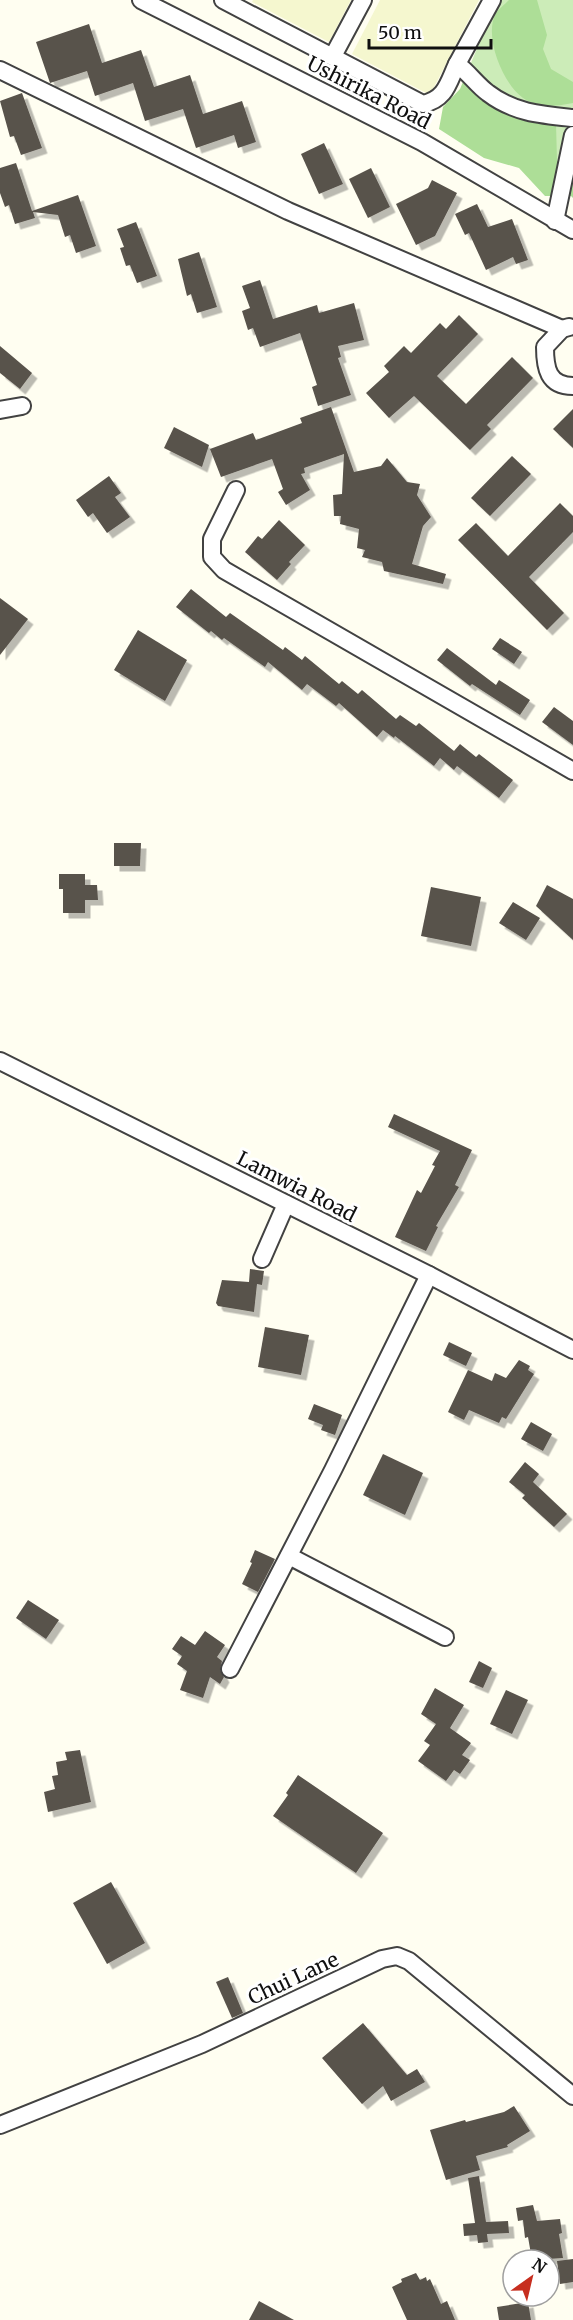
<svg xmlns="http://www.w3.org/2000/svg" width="573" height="2320" viewBox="0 0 573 2320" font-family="Merriweather,serif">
  <defs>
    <filter id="shadow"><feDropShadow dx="5.5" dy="5.5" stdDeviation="0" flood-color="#0004"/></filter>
  </defs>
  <rect width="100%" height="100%" fill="#fffef1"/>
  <g fill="#f5f7cf">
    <path d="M253,0H351L329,42L252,2Z"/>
    <path d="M380,0H479L430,95L352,54Z"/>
  </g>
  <path fill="#ccecb8" d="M500,0H573V162L557,161L533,119C502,111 484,104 465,77L495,6Z"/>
  <g fill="#adde97">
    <path d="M509,0H537L547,35L543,49L551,69L573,82V103C557,106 538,109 523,98C503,84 483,36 496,13C499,9 505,4 509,0Z"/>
    <path d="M465,77C489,112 517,116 556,123L557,161L573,162V198L571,196H545L519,168L484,158L439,129L443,107L460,89Z"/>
  </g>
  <g fill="#58524b" filter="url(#shadow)">
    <path d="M89,24L102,63L141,50L154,87L190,75L203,114L242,101L256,142L238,148L234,135L196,148L183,109L145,121L133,83L95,96L87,71L50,83L36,42Z"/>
    <path d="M22,93L42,148L21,155L14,136L10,137L0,101Z"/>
    <path d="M324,143L343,184L319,194L301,154Z"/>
    <path d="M16,163L32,211L78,195L96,246L76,253L70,235L65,237L58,215L33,212L35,218L15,224L9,205L5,207L0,193V168Z"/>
    <path d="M371,168L390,207L368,218L349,179Z"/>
    <path d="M432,180L457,193L435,236L416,245L396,204L428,188Z"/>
    <path d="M477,204L488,227L512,219L528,260L516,264L513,257L486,270L469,233L465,235L455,214Z"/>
    <path d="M136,222L157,276L137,283L130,265L126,266L120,248L124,247L117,229Z"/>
    <path d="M199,252L217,307L197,313L191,294L187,296L178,259Z"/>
    <path d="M260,280L273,319L317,305L319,313L354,303L364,340L338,346L341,357L338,358L351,395L318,406L312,387L317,385L300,333L260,347L253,328L248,330L242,311L250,308L242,286Z"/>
    <path d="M459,315L478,334L437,376L466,404L512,357L533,378L487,425L491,429L470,450L414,396L389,418L366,393L389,372L384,366L404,346L411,353L440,323L446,329Z"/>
    <path d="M0,346L32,373L20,389L0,373Z"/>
    <path d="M331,407L354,472L381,466L387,458L407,482L420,484L417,495L431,517L423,526L412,564L446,574L443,584L384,571L382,562L362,557L365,550L357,548L359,529L340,524L341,516H334L333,495L342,494L344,454L304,468L305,473L301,474L310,490L286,505L278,492L283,489L272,459L221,477L210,449L253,433L256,440L302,423L300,418Z"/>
    <path d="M573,409V448L553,429Z"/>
    <path d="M174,427L209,445L202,467L164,448Z"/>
    <path d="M512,456L531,474L490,516L471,498Z"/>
    <path d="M109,476L121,493L115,497L130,517L107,533L93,513L88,517L76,500Z"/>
    <path d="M560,503L573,516V532L529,577L564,613L547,630L458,540L476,523L508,556Z"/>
    <path d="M279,520L305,545L289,562L291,564L277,580L245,552L258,536L262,539Z"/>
    <path d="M191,589L226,617L230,613L283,650L285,647L302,660L305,656L339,684L342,681L358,694L362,690L396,719L400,715L416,726L419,723L454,751L460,744L476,757L479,754L513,780L499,798L457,766L454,770L440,758L434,766L395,736L394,738L383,730L377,737L339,703L336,706L307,684L302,690L268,662L265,667L224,638L222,640L211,631L209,633L176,607Z"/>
    <path d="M0,598L28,619L0,655Z"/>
    <path d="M138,630L187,660L165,701L114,670Z"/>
    <path d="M500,638L522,652L514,664L492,649Z"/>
    <path d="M447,648L496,685L499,680L530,700L520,715L472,684L470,686L437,660Z"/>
    <path d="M554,707L573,721V745L542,722Z"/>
    <path d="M114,843H141L140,866H114Z"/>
    <path d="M59,874H85V885H97L98,900H85V913H63V889H59Z"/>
    <path d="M547,885L573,899V940L536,906Z"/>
    <path d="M431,887L481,897L471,946L421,936Z"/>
    <path d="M513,902L540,918L526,940L499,923Z"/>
    <path d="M394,1114L472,1150L455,1185L459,1187L436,1226L438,1227L426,1251L395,1237L417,1190L421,1193L435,1166L432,1165L440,1151L388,1127Z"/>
    <path d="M250,1269L264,1271L262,1285L257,1284L254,1312L218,1306L216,1303L222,1280L249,1282Z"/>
    <path d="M265,1327L309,1335L301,1375L258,1367Z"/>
    <path d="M449,1342L472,1353L466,1366L443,1355Z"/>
    <path d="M519,1360L530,1366L528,1370L534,1374L506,1419L502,1417L499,1423L469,1410L464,1420L448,1412L468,1370L492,1381L495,1373L506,1378Z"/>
    <path d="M314,1404L342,1415L335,1435L321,1430L323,1425L308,1419Z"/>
    <path d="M531,1422L552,1434L543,1451L521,1439Z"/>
    <path d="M383,1454L423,1473L405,1515L363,1495Z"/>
    <path d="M525,1462L539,1474L533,1482L567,1514L554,1527L522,1498L525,1495L509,1482Z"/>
    <path d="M255,1550L275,1559L258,1592L242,1584L252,1563L250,1562Z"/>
    <path d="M28,1600L59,1620L46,1639L16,1618Z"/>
    <path d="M205,1631L225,1645L217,1657L222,1661L220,1670L224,1677L220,1684L210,1677L203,1698L180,1690L187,1671L177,1664L182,1656L172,1649L181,1636L195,1645Z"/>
    <path d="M479,1661L492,1668L483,1688L469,1682Z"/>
    <path d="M435,1688L464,1705L450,1728L471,1743L462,1755L470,1760L460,1774L454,1770L446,1781L418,1761L430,1745L424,1741L436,1724L421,1714Z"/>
    <path d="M506,1690L528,1700L512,1734L490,1724Z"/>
    <path d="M80,1750L91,1802L48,1812L44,1792L55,1789L52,1776L58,1775L56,1762L67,1760L65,1752Z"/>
    <path d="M298,1775L383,1833L356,1873L273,1816L288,1795L286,1793Z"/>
    <path d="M111,1882L145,1943L107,1964L73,1903Z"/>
    <path d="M228,1977L243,2013L232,2018L216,1982Z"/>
    <path d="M363,2023L407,2075L417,2069L425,2082L391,2101L383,2086L362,2104L322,2058Z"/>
    <path d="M514,2106L530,2131L507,2145L508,2147L476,2156L480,2170L446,2180L430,2130L465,2120L466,2122L504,2112Z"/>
    <path d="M479,2176L486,2222L508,2221L509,2233L487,2234L488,2242L478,2243L477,2235L464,2236L463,2224L475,2223L468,2178Z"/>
    <path d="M533,2205L537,2221L560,2219L562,2233L559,2234L563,2258L532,2260L528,2237L525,2238L523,2220L518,2221L516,2208Z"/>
    <path d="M573,2259V2282L560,2284L557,2261Z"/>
    <path d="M416,2273L420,2280L426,2277L427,2281L430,2279L441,2304L447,2301L455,2320H407L392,2287L402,2282L401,2279Z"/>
    <path d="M259,2301L294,2320H249Z"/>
    <path d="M528,2302L531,2320H499L497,2307Z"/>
  </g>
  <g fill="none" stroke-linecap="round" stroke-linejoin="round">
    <g stroke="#424242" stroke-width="20">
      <g id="minor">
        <path d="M141,0L422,142L573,230"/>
        <path d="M223,0L423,104C446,99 448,83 457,64"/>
        <path d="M492,0L457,64C469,73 477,85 488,93C514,113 542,115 573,118"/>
        <path d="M333,56L363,0"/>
        <path d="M0,70L288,211L562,329"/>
        <path d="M555,221L573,135"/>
        <path d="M569,327L562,329L545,347C545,368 548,386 573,386"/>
        <path d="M0,410L22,406"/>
        <path d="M236,490L212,539V557L224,570L573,771"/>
        <path d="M0,1061L429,1275L573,1350"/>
        <path d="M262,1259L286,1204"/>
        <path d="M289,1556L445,1637"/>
        <path d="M230,1669L333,1470L429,1275"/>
        <path d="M0,2125L202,2044L382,1959L397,1956L409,1961L573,2096"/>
      </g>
    </g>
    <use href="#minor" stroke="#fff" stroke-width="16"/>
  </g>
  <g text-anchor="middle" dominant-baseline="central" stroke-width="6" stroke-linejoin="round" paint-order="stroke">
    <g font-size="20" fill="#0f0f0f" stroke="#fff">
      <text transform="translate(369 92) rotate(27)">Ushirika Road</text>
      <text transform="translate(297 1186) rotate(27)">Lamwia Road</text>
      <text transform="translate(293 1978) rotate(-25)">Chui Lane</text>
    </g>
  </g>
  <g transform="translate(531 2278) rotate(34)"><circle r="28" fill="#ffffff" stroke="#9f9f9f" stroke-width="1.5"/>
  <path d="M0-4.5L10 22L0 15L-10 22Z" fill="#c72e1f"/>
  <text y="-9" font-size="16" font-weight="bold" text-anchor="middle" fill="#0f0f0f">N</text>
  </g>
  <path d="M369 39v9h122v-9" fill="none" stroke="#0f0f0f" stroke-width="3"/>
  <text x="378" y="39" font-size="18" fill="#0f0f0f" stroke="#ffffff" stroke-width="4.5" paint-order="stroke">50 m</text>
</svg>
